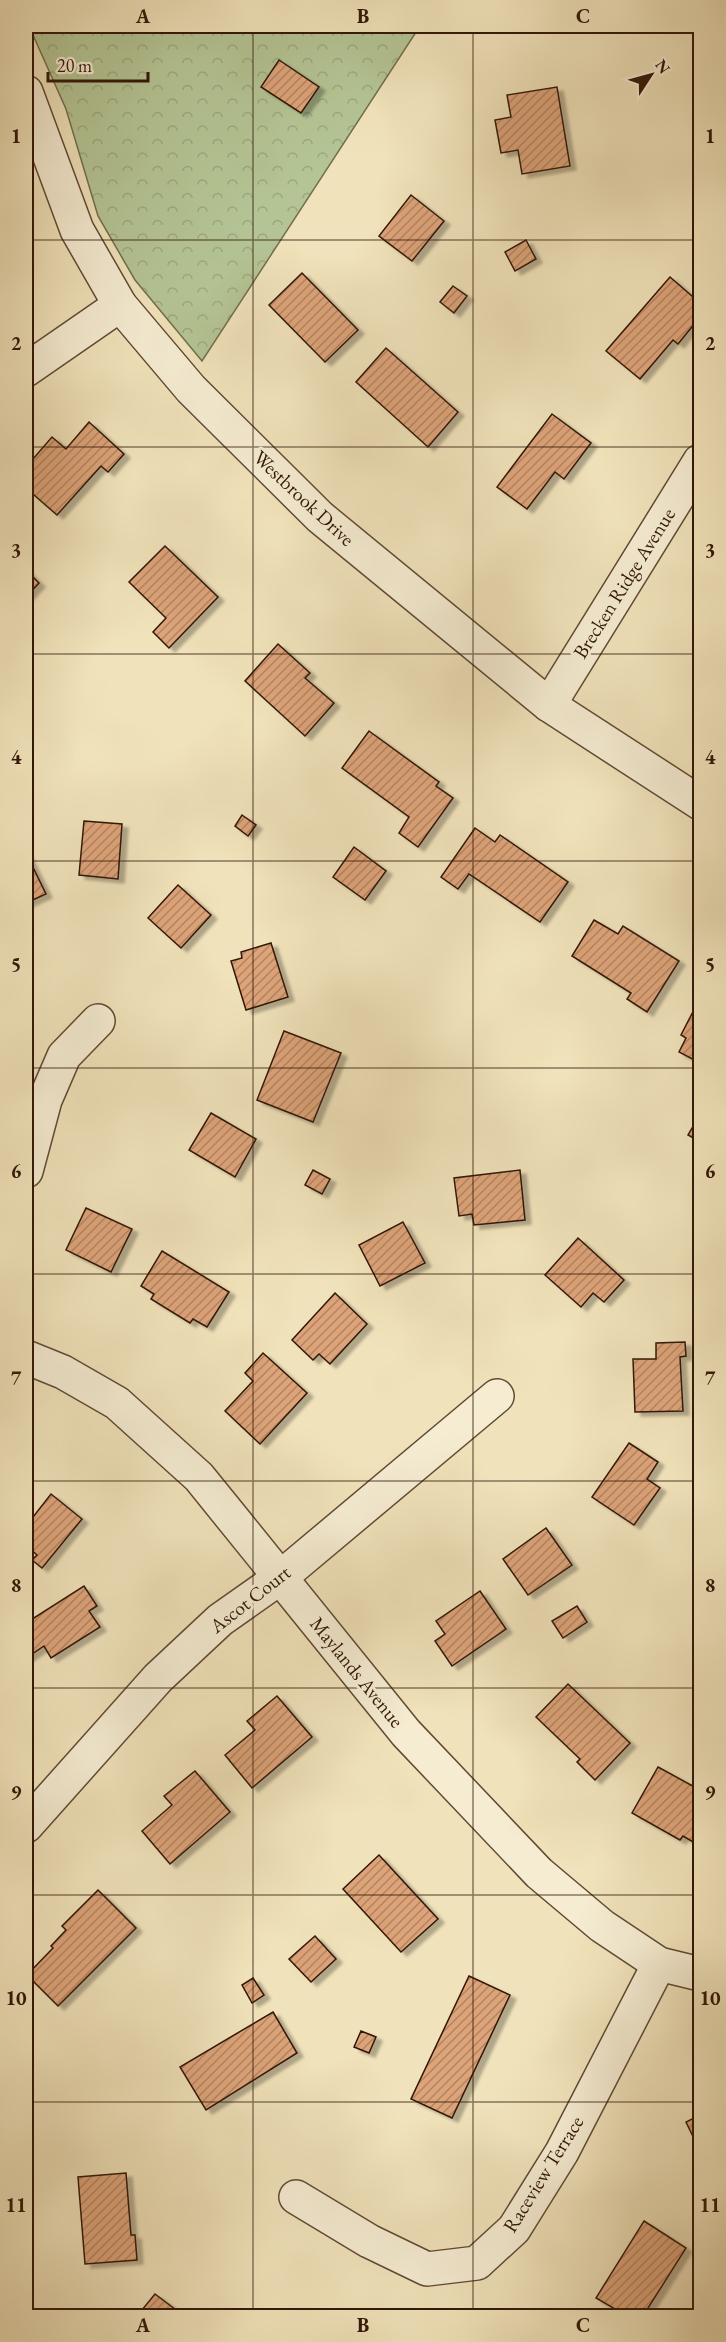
<svg xmlns="http://www.w3.org/2000/svg" width="726" height="2342" viewBox="0 0 726 2342" font-family="'EB Garamond',serif">
  <defs>
    <pattern id="forest-crowns" width="20" height="18" patternUnits="userSpaceOnUse" patternTransform="scale(1.5)"><rect width="20" height="18" fill="#b4c494"/><path d="M2 6a3 3 0 1 1 6 0M12 15a3 3 0 1 1 6 0" fill="none" stroke="#9ba87e"/></pattern>
    <pattern id="building-hatch" width="6" height="6" patternUnits="userSpaceOnUse" patternTransform="scale(1.5)"><rect width="6" height="6" fill="#dda379"/><path d="M-1 1l2-2M0 6l6-6M5 7l2-2" fill="none" stroke="#b48461"/></pattern>
    <filter id="shadow"><feDropShadow dx="6" dy="4" stdDeviation="1.5" flood-color="#0004"/></filter>
  </defs>
  <rect width="100%" height="100%" fill="#f0e2ba"/>
  <filter id="stains"><feTurbulence type="fractalNoise" baseFrequency=".00333" numOctaves="4"/><feColorMatrix values="0 0 0 0 .2 0 0 0 0 .09 0 0 0 0 .02 0 0 0 .5 -.17"/></filter>
  <radialGradient id="worn" r=".72"><stop offset=".6" stop-color="#630" stop-opacity="0"/><stop offset="1" stop-color="#630" stop-opacity=".3"/></radialGradient>
  <path fill="url(#forest-crowns)" stroke="#726e4e" stroke-width="1.5" d="M29,26H420L202,361L135,280L98,216L66,109Z"/>
  <g fill="url(#building-hatch)" stroke="#311707" stroke-width="1.5" filter="url(#shadow)">
    <path d="M279,60L319,87L301,113L261,87Z"/>
    <path d="M557,87L570,166L522,174L518,150L501,153L495,120L511,117L507,95Z"/>
    <path d="M411,195L444,221L412,261L379,236Z"/>
    <path d="M526,240L536,259L515,271L505,252Z"/>
    <path d="M302,273L358,330L325,362L269,305Z"/>
    <path d="M670,277L700,303V317L678,344L673,340L640,379L606,351Z"/>
    <path d="M453,286L467,296L454,313L440,302Z"/>
    <path d="M386,348L458,412L428,447L356,382Z"/>
    <path d="M552,414L591,443L564,479L555,472L527,509L497,487Z"/>
    <path d="M89,422L124,454L108,472L101,466L57,515L26,488V467L52,437L66,449Z"/>
    <path d="M165,546L218,597L169,648L153,632L166,618L129,582Z"/>
    <path d="M26,570L39,583L26,597Z"/>
    <path d="M278,644L310,673L305,678L334,703L305,736L245,681Z"/>
    <path d="M369,731L439,782L436,786L453,798L418,847L399,833L409,817L342,768Z"/>
    <path d="M242,815L256,825L248,836L235,826Z"/>
    <path d="M84,821L122,824L118,879L79,875Z"/>
    <path d="M475,828L495,842L500,835L568,882L540,922L469,874L458,889L441,877Z"/>
    <path d="M354,847L386,871L365,900L333,877Z"/>
    <path d="M26,853L46,894L26,903Z"/>
    <path d="M178,885L211,915L181,948L148,918Z"/>
    <path d="M594,920L618,934L623,926L679,961L647,1012L627,999L631,993L572,956Z"/>
    <path d="M271,943L288,997L246,1010L231,961L242,958L241,952Z"/>
    <path d="M700,998V1063L679,1052L686,1038L681,1035Z"/>
    <path d="M284,1031L341,1053L313,1122L257,1100Z"/>
    <path d="M211,1113L256,1139L235,1177L189,1150Z"/>
    <path d="M695,1123L700,1126V1142L688,1135Z"/>
    <path d="M313,1170L330,1179L322,1194L305,1185Z"/>
    <path d="M520,1170L525,1220L474,1225L472,1214L459,1216L454,1178Z"/>
    <path d="M86,1208L132,1229L111,1272L66,1250Z"/>
    <path d="M403,1222L425,1263L380,1286L359,1245Z"/>
    <path d="M578,1238L624,1280L604,1302L593,1293L581,1307L545,1275Z"/>
    <path d="M162,1251L229,1292L207,1327L193,1319L190,1323L151,1299L154,1294L141,1286Z"/>
    <path d="M335,1293L367,1324L330,1364L319,1354L313,1360L292,1340Z"/>
    <path d="M685,1342L686,1356L680,1357L683,1411L635,1412L633,1359H656V1343Z"/>
    <path d="M263,1353L307,1393L260,1444L225,1411L253,1381L245,1373Z"/>
    <path d="M629,1443L658,1462L647,1479L660,1488L634,1525L592,1497Z"/>
    <path d="M51,1494L82,1519L42,1568L32,1560L37,1555L26,1545V1526Z"/>
    <path d="M546,1528L572,1565L528,1595L503,1559Z"/>
    <path d="M84,1586L97,1606L89,1611L100,1627L51,1658L44,1646L26,1658V1623Z"/>
    <path d="M480,1591L506,1629L452,1666L435,1641L445,1634L436,1621Z"/>
    <path d="M577,1606L587,1622L563,1638L552,1621Z"/>
    <path d="M568,1684L630,1743L595,1780L577,1762L580,1759L536,1717Z"/>
    <path d="M277,1696L312,1737L252,1788L225,1755L255,1730L247,1721Z"/>
    <path d="M658,1767L700,1790V1846L683,1836L680,1840L632,1813Z"/>
    <path d="M195,1771L230,1812L170,1864L142,1831L172,1805L164,1796Z"/>
    <path d="M379,1855L438,1919L401,1952L343,1889Z"/>
    <path d="M98,1890L136,1928L58,2006L27,1975L53,1948L51,1946L66,1930L62,1926Z"/>
    <path d="M315,1936L336,1959L311,1982L289,1959Z"/>
    <path d="M469,1976L510,1995L452,2118L411,2099Z"/>
    <path d="M253,1978L264,1995L252,2003L242,1985Z"/>
    <path d="M273,2012L297,2053L206,2110L180,2067Z"/>
    <path d="M361,2031L376,2037L369,2053L354,2047Z"/>
    <path d="M700,2115V2151L686,2122Z"/>
    <path d="M126,2173L131,2235H135L137,2260L85,2264L78,2177Z"/>
    <path d="M644,2221L686,2248L643,2316H627L596,2298Z"/>
    <path d="M155,2294L184,2316H137Z"/>
  </g>
  <g fill="none" stroke-linecap="round" stroke-linejoin="round">
    <g stroke="#614a34" stroke-width="36">
      <g id="street">
        <path d="M26,92L77,230L120,305L191,389L320,517L549,705L700,803"/>
        <path d="M26,370L120,305"/>
        <path d="M549,705L700,461"/>
        <path d="M26,1171L45,1100L64,1056L98,1021"/>
        <path d="M26,1357L63,1372L117,1403L199,1477L406,1733L539,1873L602,1926L659,1964L700,1974"/>
        <path d="M26,1826L158,1678L220,1620L281,1577L497,1396"/>
        <path d="M296,2197L369,2241L427,2269L477,2263L514,2229L562,2152L659,1964"/>
      </g>
    </g>
    <use href="#street" stroke="#f5ecd2" stroke-width="33"/>
  </g>
  <path fill="none" stroke="#311707" stroke-width="1.5" stroke-opacity="0.55" d="M253,26V2316M473,26V2316M26,240H700M26,447H700M26,654H700M26,861H700M26,1068H700M26,1274H700M26,1481H700M26,1688H700M26,1895H700M26,2102H700"/>
  <g text-anchor="middle" dominant-baseline="central" stroke-width="6" stroke-linejoin="round" paint-order="stroke">
    <g font-size="20" fill="#311707" stroke="#f5ecd2">
      <text transform="translate(304 498) rotate(43)">Westbrook Drive</text>
      <text transform="translate(624 583) rotate(-58)">Brecken Ridge Avenue</text>
      <text transform="translate(250 1599) rotate(-38)">Ascot Court</text>
      <text transform="translate(357 1672) rotate(51)">Maylands Avenue</text>
      <text transform="translate(543 2174) rotate(-58)">Raceview Terrace</text>
    </g>
  </g>
  <rect width="726" height="2342" fill="none" stroke="#f0e2ba" stroke-width="66"/>
  <g transform="translate(651 75) rotate(54)" stroke="#f5ecd2" stroke-width="4.5" paint-order="stroke">
  <path d="M0-4.5L10 22L0 15L-10 22Z" fill="#311707"/>
  <text y="-9" font-size="16" font-weight="bold" text-anchor="middle" fill="#311707">N</text>
  </g>
  <path d="M48 72v9h100v-9" fill="none" stroke="#311707" stroke-width="3"/>
  <text x="57" y="72" font-size="18" fill="#311707" stroke="#f5ecd2" stroke-width="4.5" paint-order="stroke">20 m</text>
  <rect x="33" y="33" width="660" height="2276" fill="none" stroke="#311707" stroke-width="2"/>
  <g font-size="20" text-anchor="middle" font-weight="bold" fill="#311707">
    <text x="143" y="23">A</text>
    <text x="363" y="23">B</text>
    <text x="583" y="23">C</text>
    <text x="16" y="143">1</text>
    <text x="710" y="143">1</text>
    <text x="16" y="350">2</text>
    <text x="710" y="350">2</text>
    <text x="16" y="557">3</text>
    <text x="710" y="557">3</text>
    <text x="16" y="764">4</text>
    <text x="710" y="764">4</text>
    <text x="16" y="971">5</text>
    <text x="710" y="971">5</text>
    <text x="16" y="1178">6</text>
    <text x="710" y="1178">6</text>
    <text x="16" y="1385">7</text>
    <text x="710" y="1385">7</text>
    <text x="16" y="1592">8</text>
    <text x="710" y="1592">8</text>
    <text x="16" y="1799">9</text>
    <text x="710" y="1799">9</text>
    <text x="16" y="2005">10</text>
    <text x="710" y="2005">10</text>
    <text x="16" y="2212">11</text>
    <text x="710" y="2212">11</text>
    <text x="143" y="2332">A</text>
    <text x="363" y="2332">B</text>
    <text x="583" y="2332">C</text>
  </g>
  <rect width="100%" height="100%" filter="url(#stains)"/>
  <rect width="100%" height="100%" fill="url(#worn)"/>
</svg>
